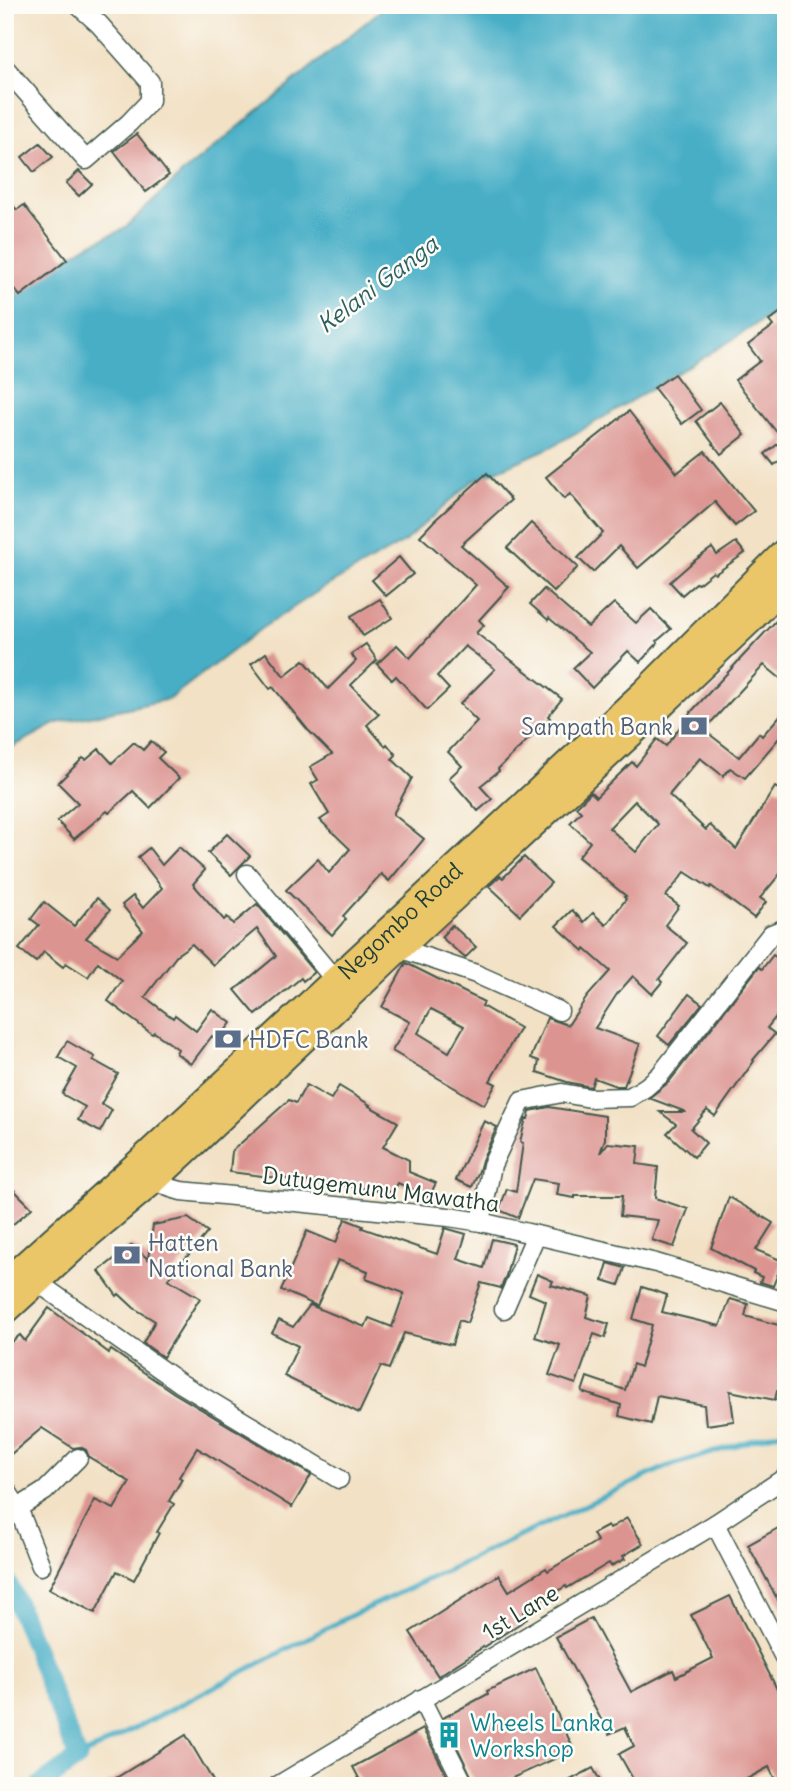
<svg xmlns="http://www.w3.org/2000/svg" width="791" height="1791" viewBox="0 0 791 1791" font-family="Delius,sans-serif">
  <rect width="100%" height="100%" fill="#fdfcf7"/>
  <filter id="ink" filterUnits="userSpaceOnUse"><feTurbulence type="fractalNoise" baseFrequency=".0143" numOctaves="2"/><feDisplacementMap in="SourceGraphic" scale="14" xChannelSelector="R" yChannelSelector="G"/><feConvolveMatrix kernelMatrix="1 2 1 2 8 2 1 2 1" color-interpolation-filters="sRGB"/></filter>
  <filter id="wash" filterUnits="userSpaceOnUse"><feTurbulence type="fractalNoise" baseFrequency=".00686" numOctaves="4" result="noise"/><feDisplacementMap in="SourceGraphic" scale="28" xChannelSelector="R" yChannelSelector="G"/><feGaussianBlur stdDeviation="1.57" result="paint"/><feColorMatrix in="noise" values="0 0 0 0 0 0 0 0 0 0 0 0 0 0 0 0 0 1.4 0 .05"/><feComposite in="paint" operator="in"/></filter>
  <g filter="url(#wash)">
    <rect width="100%" height="100%" fill="#f2e1c5"/>
    <path fill="#47aec6" stroke="#33767d" stroke-width="2" d="M387,5H786V305L732,340L599,420L549,448L473,481L404,542L320,590L262,628L169,699L57,723L5,751V296L88,245L124,229L185,171Z"/>
    <g fill="none" stroke-linecap="round" stroke-linejoin="round">
      <path stroke="#47aec6" stroke-width="5" d="M78,1758L346,1618L666,1467L786,1430"/>
      <path stroke="#47aec6" stroke-width="19" d="M5,1578L13,1593L78,1758L39,1786"/>
    </g>
    <g id="blocks">
      <g fill="#dc9491" fill-rule="evenodd">
        <path d="M137,134L169,175L146,192L114,151Z"/>
        <path d="M40,143L53,157L34,172L22,157Z"/>
        <path d="M79,171L92,184L79,196L66,183Z"/>
        <path d="M5,197L17,210L24,205L67,260L20,296L15,290L5,298Z"/>
        <path d="M786,308V456L774,465L765,454L783,440L735,380L760,361L748,345L773,326L769,321Z"/>
        <path d="M674,374L701,410L682,424L654,388Z"/>
        <path d="M720,402L745,435L721,454L696,421Z"/>
        <path d="M629,411L677,473L705,451L754,511L735,526L715,502L638,568L619,546L593,572L578,558L603,533L570,494L564,499L546,477Z"/>
        <path d="M487,473L511,500L461,545L509,587L479,620L484,625L476,633L562,699L548,716L550,718L498,769L499,771L480,786L492,799L478,811L449,778L462,766L448,752L477,721L460,704L495,669L465,646L437,676L449,689L427,710L396,676L392,680L377,664L397,645L410,658L476,585L420,536L434,521Z"/>
        <path d="M531,523L578,567L554,592L507,548Z"/>
        <path d="M736,542L745,553L715,574L713,572L698,584L696,583L682,595L670,582L694,561L712,548L717,555Z"/>
        <path d="M399,557L413,574L386,596L372,580Z"/>
        <path d="M544,589L588,627L614,603L636,623L651,609L671,629L657,641L658,643L640,662L628,651L592,688L573,668L590,652L549,618L548,620L530,604Z"/>
        <path d="M380,599L392,618L363,636L351,616Z"/>
        <path d="M786,610V683L764,665L704,730L739,757L759,733L762,736L786,709V730L745,778L730,768L723,776L700,758L669,795L706,830L710,825L736,849L775,787L786,793V867L760,898L766,902L754,918L711,886L710,888L685,872L666,896L679,906L665,925L687,943L659,979L662,982L652,994L633,976L617,994L595,1028L640,1044L624,1086H616L594,1078L591,1087L567,1082L537,1072L539,1061L531,1058L547,1018L568,1025L587,997L610,971L585,949L584,951L556,926L572,910L584,922L593,913L606,925L626,899L624,897L626,896L578,857L590,842L570,823L581,812L576,807L591,792L596,797L632,762L636,766L657,739L666,746L691,712ZM635,801L658,824L636,852L609,828Z"/>
        <path d="M366,644L377,660L351,685L379,714L367,725L385,746L387,744L396,755L392,759L412,778L393,814L424,839L389,881L381,874L343,916L346,919L332,935L286,890L318,859L329,873L350,849L320,820L329,814L311,784L318,780L310,767L332,754L308,730L273,687L270,689L251,664L266,653L284,676L304,660L328,689L356,661L351,654Z"/>
        <path d="M151,741L164,752L158,758L179,778L150,808L133,791L109,813L107,811L74,839L57,821L78,803L58,783L83,758L86,760L99,749L112,763L134,742L143,750Z"/>
        <path d="M227,834L250,856L231,875L208,853Z"/>
        <path d="M179,847L205,870L193,884L224,920L227,917L233,924L257,904L314,972L303,981L301,978L256,1015L235,990L276,956L257,929L233,949L232,947L213,965L192,944L178,954L145,997L173,1018L175,1015L196,1031L212,1009L231,1023L218,1040L212,1036L191,1064L176,1053L178,1049L154,1032L152,1034L108,1001L122,981L98,962L88,977L66,963L63,967L44,952L36,962L19,949L39,925L31,919L44,902L74,926L97,898L110,910L86,938L117,956L143,931L122,905L133,896L143,908L162,888L138,857L149,848L162,865Z"/>
        <path d="M524,857L551,883L520,915L489,886L500,876L503,878Z"/>
        <path d="M452,925L476,947L465,958L441,937Z"/>
        <path d="M773,955L786,964V1004L767,1028L775,1034L753,1060L754,1061L715,1116L707,1110L691,1129L706,1143L694,1157L667,1133L676,1124L660,1112H686L649,1098L669,1082L759,967L762,969Z"/>
        <path d="M406,963L484,1002L482,1006L520,1028L490,1081L496,1084L484,1105L392,1051L410,1022L382,1007ZM431,1009L464,1026L449,1052L418,1033Z"/>
        <path d="M689,994L702,1004L669,1045L658,1036Z"/>
        <path d="M67,1041L95,1057L93,1060L118,1074L101,1104L112,1110L100,1132L78,1120L85,1107L62,1094L77,1068L58,1057Z"/>
        <path d="M306,1085L331,1099L339,1086L370,1105L369,1106L398,1122L383,1147L409,1160V1172L436,1183L429,1197L398,1183L393,1192L230,1172L232,1151L289,1100L296,1103Z"/>
        <path d="M549,1107L605,1116V1139L600,1153L608,1143L639,1146L637,1164L658,1167L655,1198L688,1209L674,1247L652,1240L658,1220L620,1216L622,1196H575V1198L557,1195L559,1183L533,1179L518,1218L499,1210L507,1189L516,1192L523,1143L520,1142L525,1122L526,1119H528L530,1111Z"/>
        <path d="M484,1121L497,1127L482,1160L479,1171L472,1187L456,1180Z"/>
        <path d="M5,1181L32,1208L5,1231Z"/>
        <path d="M729,1197L773,1223L756,1250L783,1261L773,1286L760,1282L762,1277L753,1273L754,1271L711,1248Z"/>
        <path d="M188,1218L208,1232L168,1279L200,1298L163,1357L143,1343L155,1321L134,1308L119,1294L117,1296L99,1271L132,1245L148,1259L153,1225Z"/>
        <path d="M345,1219L363,1226L362,1228L437,1254L445,1228L466,1234L458,1259L484,1268L492,1239L514,1244L506,1276L501,1288L481,1283L467,1323L459,1320L452,1345L404,1333L389,1369L381,1366L359,1413L284,1376L298,1346L272,1333L279,1320L293,1327L310,1305L365,1327L369,1318L392,1327L404,1293L366,1279L368,1271L338,1260L317,1306L281,1290L307,1231L336,1243Z"/>
        <path d="M608,1263L625,1268L619,1285L603,1280Z"/>
        <path d="M537,1274L553,1281L551,1285L591,1296L586,1317L609,1324L605,1338L594,1334L576,1384L549,1375L560,1345L535,1337L546,1301L529,1294Z"/>
        <path d="M642,1287L667,1295L662,1312L720,1326L730,1299L748,1304L745,1316L786,1327V1393L777,1391L775,1400L730,1391L734,1421L706,1425L704,1405L657,1396L651,1424L619,1416L621,1405L582,1392L587,1377L625,1390L633,1364L640,1367L652,1325L633,1319Z"/>
        <path d="M49,1308L109,1353L111,1350L174,1393L311,1475L292,1507L197,1448L179,1477L182,1479L169,1501L174,1504L157,1532L159,1533L134,1580L117,1571L95,1613L49,1589L95,1500L114,1509L130,1482L89,1457L86,1450L80,1447L73,1448L42,1428L5,1459V1347L20,1335L25,1341Z"/>
        <path d="M627,1518L643,1544L623,1556L625,1559L611,1566L609,1563L567,1588L566,1586L523,1612L527,1619L438,1676L410,1632L499,1575L509,1591L546,1568L548,1571L597,1541L593,1534L608,1526L609,1529Z"/>
        <path d="M780,1527L786,1538V1615L748,1545Z"/>
        <path d="M730,1596L786,1707V1786H778L769,1767L734,1786H637L619,1754L634,1746L625,1727L609,1734L556,1637L591,1618L631,1692L673,1670L676,1677L713,1658L691,1615Z"/>
        <path d="M536,1668L574,1750L510,1779L514,1786H476L443,1718L488,1694L487,1691Z"/>
        <path d="M423,1729L452,1786H363L353,1767Z"/>
        <path d="M186,1735L216,1786H103Z"/>
        <path d="M593,1768L603,1786H559Z"/>
      </g>
    </g>
  </g>
  <g filter="url(#ink)">
    <use href="#blocks" fill-opacity="0" stroke="#3f564a" stroke-width="2"/>
    <g fill="none" stroke-linecap="round" stroke-linejoin="round">
      <g stroke="#3f564a" stroke-width="21">
        <g id="minor">
          <path d="M5,6L6,5"/>
          <path d="M5,68L86,160L129,123L150,101V82L99,24L78,5"/>
          <path d="M247,874L335,980"/>
          <path d="M399,948L476,974L559,1011"/>
          <path d="M148,1174C158,1184 168,1188 181,1191L449,1217L481,1222L656,1263L786,1302"/>
          <path d="M481,1222L492,1165L522,1101L562,1093L590,1098L630,1097L646,1087L660,1075L771,934L786,928"/>
          <path d="M37,1282L180,1383L339,1479"/>
          <path d="M504,1309L536,1235"/>
          <path d="M5,1488L18,1508L41,1566"/>
          <path d="M18,1508L45,1491L78,1458"/>
          <path d="M715,1524L786,1661"/>
          <path d="M421,1699L465,1786"/>
          <path d="M277,1786L715,1524L786,1477"/>
        </g>
      </g>
      <g stroke="#3f564a" stroke-width="30">
        <g id="highway">
          <path id="s1" d="M5,1283L139,1163L644,693L786,551"/>
          <path d="M5,1311L89,1234L154,1180L197,1140L399,948L639,726L750,620L786,583"/>
        </g>
      </g>
      <use href="#minor" stroke="#fff" stroke-width="18"/>
      <use href="#highway" stroke="#ebc669" stroke-width="26"/>
    </g>
  </g>
  <defs>
    <g id="bank-bare" transform="scale(2.1)"><path d="M-6-4H6V4H-6ZM0-2.3a2.3 2.3 0 1 0 0 4.6a2.3 2.3 0 1 0 0-4.6Z" fill="#5c6f8a" stroke="#fdfcf7" stroke-width="2.5" paint-order="stroke"/></g>
    <g id="building-bare" transform="scale(2.1)"><path d="M-4-6H4V6H1V3H-1V6H-4ZM-2.5-4.3h1.7v1.8h-1.7ZM.8-4.3h1.7v1.8H.8ZM-2.5-1h1.7V.8h-1.7ZM.8-1h1.7V.8H.8Z" fill="#0f9aa8" stroke="#fdfcf7" stroke-width="2.5" paint-order="stroke"/></g>
  </defs>
  <g fill-rule="evenodd">
    <use href="#bank-bare" x="694" y="726"/>
    <use href="#bank-bare" x="228" y="1039"/>
    <use href="#bank-bare" x="127" y="1255"/>
    <use href="#building-bare" x="449" y="1735"/>
  </g>
  <g text-anchor="middle" dominant-baseline="central" stroke-width="5" stroke-linejoin="round" paint-order="stroke">
    <g font-size="23" fill="#4e5e75" stroke="#fdfcf7" text-anchor="start">
      <text x="673" y="726" text-anchor="end">Sampath Bank</text>
      <text x="249" y="1039">HDFC Bank</text>
      <text x="148" y="1242">Hatten<tspan x="148" dy="26">National Bank</tspan></text>
    </g>
    <g font-size="23" fill="#1f3d34" stroke="#fdfcf7">
      <text stroke="none"><textPath href="#s1" startOffset="536">Negombo Road</textPath></text>
      <text transform="translate(381 1189) rotate(7)">Dutugemunu Mawatha</text>
      <text transform="translate(520 1612) rotate(-31)">1st Lane</text>
    </g>
    <g font-size="23" fill="#0d838f" stroke="#fdfcf7" text-anchor="start">
      <text x="470" y="1722">Wheels Lanka<tspan x="470" dy="26">Workshop</tspan></text>
    </g>
    <g font-size="24" font-style="italic" fill="#2b5f60" stroke="#fdfcf7">
      <text transform="translate(377 284) rotate(-37)">Kelani Ganga</text>
    </g>
  </g>
  <rect width="791" height="1791" fill="none" stroke="#fdfcf7" stroke-width="28"/>
</svg>
